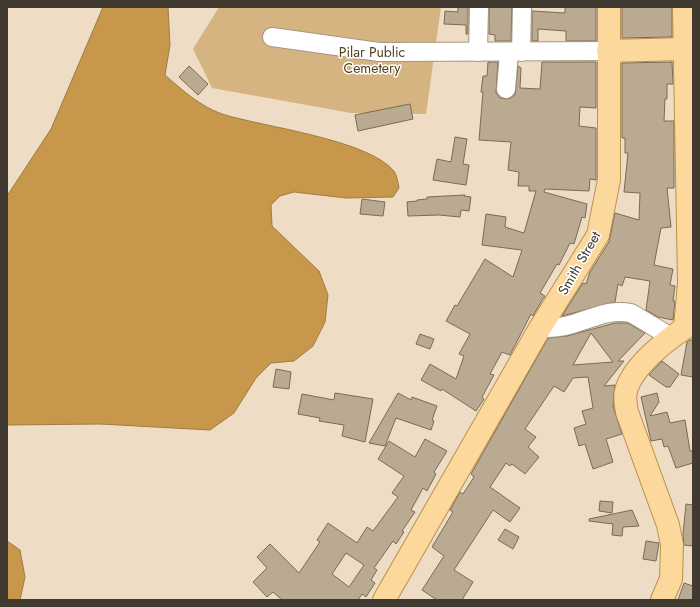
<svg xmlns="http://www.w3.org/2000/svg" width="700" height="607" viewBox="0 0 700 607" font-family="Jost,sans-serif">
  <rect width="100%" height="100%" fill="#eeddc4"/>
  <path fill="#d5b482" d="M219,7H441L426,114L351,113L212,88L193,49Z"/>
  <g fill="#c7984b" stroke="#9f7c43">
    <path d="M103,7H168L170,45L165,75C182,90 200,106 222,114C263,127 367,139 394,171C397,175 398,183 399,188L393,197L346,198L294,192L280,196L271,205L272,226L319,271L328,295L325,322L313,346L294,361L271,363L256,378L234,413L210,430L100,424L7,425V196L51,129Z"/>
    <path d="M7,541L20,550L25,577L20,600H7Z"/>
  </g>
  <g fill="#baaa92" stroke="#7a6b54" fill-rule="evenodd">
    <path d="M458,7H468V34H466V25L444,24L445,11L458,12Z"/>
    <path d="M489,7H512L511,41H495V35L489,34Z"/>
    <path d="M565,7H596V41H566V31L538,29V41H532V11L565,13Z"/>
    <path d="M622,7H672V37L622,38Z"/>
    <path d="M488,62H498L496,93L500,98L506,99L511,98L515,95L518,66L521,68L520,88L540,89L542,62H596V108L580,107L579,126L596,128V180L590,179L589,191L545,189L544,192L587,204L585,218L582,217L574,244L570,243L559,265L557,264L540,293L545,296L542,300L533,316L531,314L510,355L502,352L490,374L494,375L482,397L484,399L476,411L442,389L441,391L421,380L430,364L456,379L464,356L459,354L470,334L446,321L455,305L457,306L485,259L513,277L522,250L482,245L486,214L506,217L505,227L524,233L536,191H529V186H518L519,172L508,170L511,142L479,140L483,92H481L483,76H487Z"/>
    <path d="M672,62L673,84H667V99H665L664,121H674V188H667L671,227L661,228L654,265L673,269L670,285L675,286L673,301H675L673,320L658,317L646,310L650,281L625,277L622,286L618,284L615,302L562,316L583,283L586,284L590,272L609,242L615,213L639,220L640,193L624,192L628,153H625V138H622V63Z"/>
    <path d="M189,66L208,84L198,95L179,77Z"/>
    <path d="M410,104L413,119L358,131L355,115Z"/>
    <path d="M455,137L467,139L463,164L469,165L466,185L433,180L437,159L451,162Z"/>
    <path d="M465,195L464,196L471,197L469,211L461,210L460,217L439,215L408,216L407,202L417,201V200L427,199V197Z"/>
    <path d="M362,199L385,202L383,216L360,214Z"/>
    <path d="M615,323H628L645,333L618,361H624L604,386L615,385L613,406L622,434L606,439L613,462L593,469L585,444L579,446L574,428L586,424L582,411L593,408L588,377L573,378L564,392L554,386L525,429L536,437L528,447L539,457L525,474L512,464L510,466L506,463L490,487L520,508L510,522L493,510L454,570L473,582L462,600H437L422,590L444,556L432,547L453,512L450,510L460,492L463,494L474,477L471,474L548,338L567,336ZM591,333L613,362L573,365Z"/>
    <path d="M420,334L434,339L430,349L416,344Z"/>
    <path d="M690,340H693V377L681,375L687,342Z"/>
    <path d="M662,361L679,374L670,387H666L649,375Z"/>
    <path d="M276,369L291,372L289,389L273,387Z"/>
    <path d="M335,393L373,399L365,442L342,436L344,425L319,421L320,418L298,414L302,394L334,400Z"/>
    <path d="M398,393L411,400L412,397L437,406L432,420L434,421L431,430L396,418L385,446L369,443Z"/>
    <path d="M657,393L659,402L650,416L667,412L670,423L685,420L690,451H693V463L676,468L668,446L664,447L662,439L651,441L641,397Z"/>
    <path d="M425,439L447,451L434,472L436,474L427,491L423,488L411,510L415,512L402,531L404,532L396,544L393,541L374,568L377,570L371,580L375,583L366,597L362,594L358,600H282L273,592L267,597L253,582L267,568L257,557L270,544L299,573L320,542L317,540L328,523L357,543L367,527L373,531L398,497L392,493L404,476L378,459L389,441L415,457ZM346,553L364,565L349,587L332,574Z"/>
    <path d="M600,501L613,502L612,513L599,511Z"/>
    <path d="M686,504L693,505V546L684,545L683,534Z"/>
    <path d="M632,510L639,526L623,527L622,536L612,535L613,524L589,521V519Z"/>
    <path d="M505,529L519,537L513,549L498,540Z"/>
    <path d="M646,541L659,543L656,561L643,559Z"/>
    <path d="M684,583L693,586V600H678Z"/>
  </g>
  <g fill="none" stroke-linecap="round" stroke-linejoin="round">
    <g stroke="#a6967f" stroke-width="20">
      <g id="minor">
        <path d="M272,37L379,52L608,51"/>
        <path d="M478,52L479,7"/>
        <path d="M521,52L522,7"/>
        <path d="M506,89L509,53"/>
        <path d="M540,328C548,328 557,328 565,326C588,321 607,308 631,313L671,337"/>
      </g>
    </g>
    <g stroke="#ba904c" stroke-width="24">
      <g id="major">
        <path d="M608,51L685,49"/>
        <path d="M384,600L540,328L598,235L609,180V7"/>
        <path d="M662,600L671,579L672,545L668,525L627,412C626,405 624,398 626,391C632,367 665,341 685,328L689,283L684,7"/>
      </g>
    </g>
    <use href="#minor" stroke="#fff" stroke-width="18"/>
    <use href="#major" stroke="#fdd89c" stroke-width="22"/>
  </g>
  <g text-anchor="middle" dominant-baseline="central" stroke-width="3" stroke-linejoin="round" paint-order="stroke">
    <g font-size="14" fill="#55401f" stroke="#fff">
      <text x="372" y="52">Pilar Public<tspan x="372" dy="16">Cemetery</tspan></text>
    </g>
    <g font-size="14" fill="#413a31" stroke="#fff">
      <text transform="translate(579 263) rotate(-60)">Smith Street</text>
    </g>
  </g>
  <rect width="700" height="607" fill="none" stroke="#413a31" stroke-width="16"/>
</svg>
